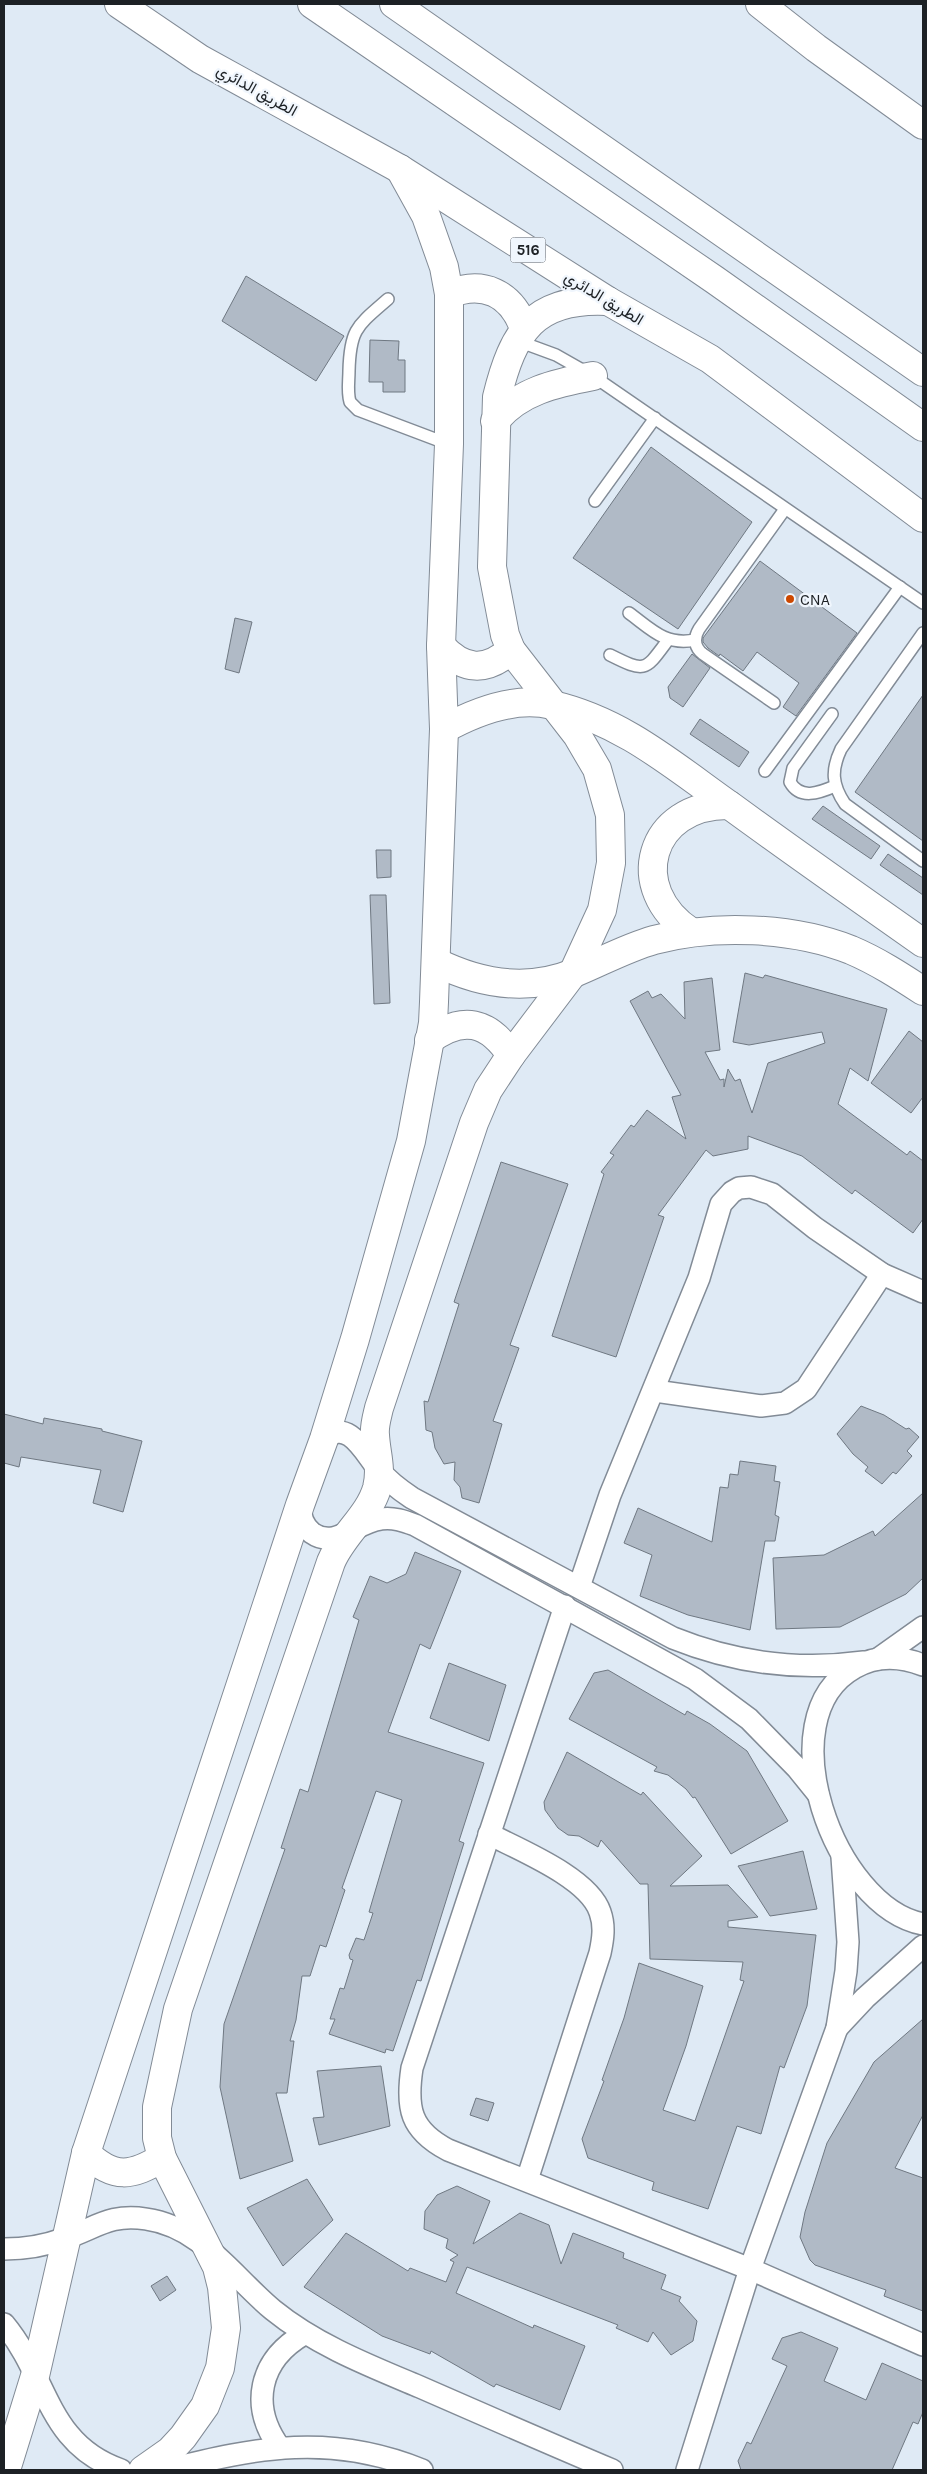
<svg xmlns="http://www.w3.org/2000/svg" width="927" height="2474" viewBox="0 0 927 2474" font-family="Karla,Vazirmatn,sans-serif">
  <rect width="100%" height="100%" fill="#dfeaf5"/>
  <g fill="#b0bac6" stroke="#6f7882">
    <path d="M246,276L344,336L316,381L222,321Z"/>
    <path d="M370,340L399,341L398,360H405V392H383V382H369Z"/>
    <path d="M651,447L752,522L678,629L573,558Z"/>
    <path d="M760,561L857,633L796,716L783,707L799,683L757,652L743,671L720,654L719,656L708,648L703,642V638Z"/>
    <path d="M235,618L252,622L239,673L225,669Z"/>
    <path d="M692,654L710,668L683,707L670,698L668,687Z"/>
    <path d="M923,695V841L855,792Z"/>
    <path d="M700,719L749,752L739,767L690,734Z"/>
    <path d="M823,806L880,846L871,859L812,819Z"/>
    <path d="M376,850H391V877L377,878Z"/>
    <path d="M888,854L923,878V895L880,865Z"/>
    <path d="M370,895H386L390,1003L374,1004Z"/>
    <path d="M745,973L763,978L765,975L887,1009L868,1081L850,1068L838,1104L907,1155L910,1151L923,1161V1219L913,1233L855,1190L852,1194L802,1156L748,1136V1149L713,1156L706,1150L658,1215L664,1217L616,1357L552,1336L604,1174L601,1172L614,1155L610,1153L631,1125L634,1127L647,1110L686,1139L672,1097L681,1095L630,1001L648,991L652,998L661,994L685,1019L684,982L712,978L720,1050L705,1052L720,1080L724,1079V1087L728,1069L735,1081L740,1079L752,1113L768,1063L825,1043L822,1032L749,1045L733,1042Z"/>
    <path d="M909,1031L923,1042V1097L911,1113L871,1083Z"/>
    <path d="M501,1162L568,1184L510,1345L519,1348L493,1421L502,1424L479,1503L462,1498L460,1487L454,1480L455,1462L444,1464L435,1448L432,1432L426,1430L424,1401L428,1402L459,1304L454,1302Z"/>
    <path d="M861,1406L884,1415L906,1429L909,1428L919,1437L907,1451L912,1456L896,1474L893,1472L882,1484L865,1471L868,1467L853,1454L837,1434Z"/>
    <path d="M4,1414L43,1424L44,1418L102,1429V1431L142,1441L123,1512L93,1503L101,1470L21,1457L19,1467L4,1463Z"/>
    <path d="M740,1461L776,1466L774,1481L780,1482L775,1515L779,1517L775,1541H765L750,1630L688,1615L640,1596L652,1555L624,1543L638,1508L712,1542L720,1487L728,1488L730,1474L738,1475Z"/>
    <path d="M923,1493V1578L906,1594L840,1627L776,1629L773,1558L824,1555L873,1531L875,1536Z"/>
    <path d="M415,1552L461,1571L430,1649L420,1644L388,1732L484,1763L459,1841L464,1843L421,1981L417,1980L393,2051L386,2049L385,2053L329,2034L335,2019H330L340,1988L344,1989L353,1960L350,1959L349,1955L356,1938L364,1940L373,1913L369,1912L402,1800L376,1791L342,1888L345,1890L326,1947L320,1945L310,1976H302L296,2020L290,2041H294L287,2093H276L293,2161L240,2179L220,2087L224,2024L285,1849L281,1848L300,1789L308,1792L359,1620L353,1617L370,1576L387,1583L406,1574Z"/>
    <path d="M449,1663L506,1685L489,1741L430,1718Z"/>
    <path d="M608,1670L685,1715L687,1711L710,1724L747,1751L788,1821L731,1854L695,1797L693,1798L686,1789L668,1775L654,1771L657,1767L569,1719L594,1673Z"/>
    <path d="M567,1752L641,1795L643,1792L702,1856L670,1886L728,1885L758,1917L728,1921V1927L816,1935L807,2006L784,2068L780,2066L761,2134L737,2126L708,2209L652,2190L654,2182L588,2158L582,2139L604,2081L602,2080L624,2018L639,1963L703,1986L686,2046L663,2110L695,2121L744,1981L740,1980L743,1962L650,1959L648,1884H640L601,1840L598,1847L579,1836L568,1835L558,1828L545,1810L544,1802Z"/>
    <path d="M803,1851L817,1909L770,1916L738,1866Z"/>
    <path d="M923,2019V2115L895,2168L923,2178V2311L884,2296L886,2290L815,2265L810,2260L800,2237L805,2212L827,2143L874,2062Z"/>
    <path d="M381,2066L390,2126L319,2145L313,2118L324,2117L317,2071Z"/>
    <path d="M476,2098L494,2103L488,2121L470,2115Z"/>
    <path d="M307,2179L333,2220L283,2266L247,2208Z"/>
    <path d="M457,2186L490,2201L473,2244L520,2213L549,2225L561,2264L573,2233L624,2253L623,2258L666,2275L661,2289L681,2297L679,2301L697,2321L693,2341L671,2355L653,2332L648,2342L616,2328L618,2325L467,2267L456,2293L533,2328L534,2325L585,2346L560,2410L496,2384L494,2387L431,2351L430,2354L382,2336L304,2287L346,2233L408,2271L410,2268L446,2282L454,2262L450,2260L458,2255L446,2248L448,2239L424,2229L425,2211L437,2195Z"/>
    <path d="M167,2276L176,2290L160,2301L151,2286Z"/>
    <path d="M801,2332L838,2348L824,2381L866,2400L882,2363L923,2381V2412L918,2424L913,2422L892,2470H741L738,2461L747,2442L751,2444L787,2366L772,2359L782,2338Z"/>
  </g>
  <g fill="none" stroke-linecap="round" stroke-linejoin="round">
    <g stroke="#828b96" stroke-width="14">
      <g id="lane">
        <path d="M388,299C357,326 350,329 349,371C349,381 347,392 350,402L358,410L448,444"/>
        <path d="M518,341L556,355L593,376L923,603"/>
        <path d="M595,501L655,418"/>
        <path d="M629,613C651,629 665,646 695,640"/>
        <path d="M923,633L841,749C831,770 832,785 845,804L923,861"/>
        <path d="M610,655C646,673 645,671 668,640"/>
        <path d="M774,703L703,654C695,648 693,639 699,629L785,509"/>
        <path d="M832,714L793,768L790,782C800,800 819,793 835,786"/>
        <path d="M765,771L900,587"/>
      </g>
    </g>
    <g stroke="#828b96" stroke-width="24">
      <g id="street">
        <path d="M655,1391L761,1406L785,1403L806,1389L882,1274"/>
        <path d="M324,1439C349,1417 365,1454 379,1470C388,1481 400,1490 412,1498L673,1638C735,1663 798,1671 864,1662"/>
        <path d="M300,1505C300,1516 303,1526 312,1533C336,1550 357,1521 381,1519C393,1517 404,1521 415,1525L695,1679L749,1719L797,1768L818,1794"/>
        <path d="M579,1587L610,1495L699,1278L721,1204L732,1192L739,1188L751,1187L772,1194L815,1228L882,1274L923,1292"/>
        <path d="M565,1606L412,2068C406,2108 410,2130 448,2150L750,2269L923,2345"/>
        <path d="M878,1659L923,1627"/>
        <path d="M923,1665C900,1656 876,1655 854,1668C766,1717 834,1907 923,1924"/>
        <path d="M489,1834C520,1850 589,1878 600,1912C605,1926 603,1939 600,1953L527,2180"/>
        <path d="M837,2028L865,1998L923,1946"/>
        <path d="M4,2249C24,2249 44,2246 63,2239C95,2229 109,2213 146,2219C202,2227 233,2277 273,2310C316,2345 370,2366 420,2387C484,2415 548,2443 612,2470"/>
        <path d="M4,2324C49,2378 46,2444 121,2470"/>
        <path d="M280,2448C249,2406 259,2360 304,2334"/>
        <path d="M166,2470C258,2447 331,2433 422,2470"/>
        <path d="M687,2470L750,2269L837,2028L846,1971L848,1942L842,1857"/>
      </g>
    </g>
    <g stroke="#828b96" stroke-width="30">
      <g id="secondary">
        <path d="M449,294C483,280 511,293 524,328"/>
        <path d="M495,421C519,391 556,383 593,376"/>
        <path d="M441,646C464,671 486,672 511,650"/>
        <path d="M444,729C475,712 516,696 552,705C623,721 675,767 732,807C795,853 859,898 923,943"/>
        <path d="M691,932C625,889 649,804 729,805"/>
        <path d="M436,962C480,984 527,992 574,973C601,962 626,948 654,940C714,924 793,927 851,950C877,961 900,976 923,991"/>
        <path d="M429,1040C463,1015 488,1021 511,1055"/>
        <path d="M86,2153C114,2180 132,2176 162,2158"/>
        <path d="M6,2470L35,2376L86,2153L300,1505L324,1439L355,1339L411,1141L433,1023L434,1002L444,729L441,646L449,444V294L444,267L426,216L400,169"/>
        <path d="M143,2470L170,2451L183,2437L205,2406L220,2368L226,2328L222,2287L217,2267L162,2158L157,2138V2107L178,2009L331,1562C342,1535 369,1516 377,1488C382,1468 376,1454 375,1435C374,1426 377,1417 379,1408L474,1123L488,1090L511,1055L573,973L602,910L611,863L610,815L597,769L577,735L511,650L505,635L492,567L497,397C513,332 534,297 608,301"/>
      </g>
    </g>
    <g stroke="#828b96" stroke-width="30">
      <g id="highway">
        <path d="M119,4L200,59L400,169L608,301L710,359L923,518"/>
        <path d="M312,4L715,280L923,427"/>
        <path d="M394,4L923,372"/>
        <path d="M760,4L816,48L923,125"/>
      </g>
    </g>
    <use href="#lane" stroke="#fff" stroke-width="11"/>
    <use href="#street" stroke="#fff" stroke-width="21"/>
    <use href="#secondary" stroke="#fff" stroke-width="28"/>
    <use href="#highway" stroke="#fff" stroke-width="28"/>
  </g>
  <circle fill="#cd4800" stroke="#f0f6fd" stroke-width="2" cx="790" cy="599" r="5"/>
  <g text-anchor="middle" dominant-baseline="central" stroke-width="4.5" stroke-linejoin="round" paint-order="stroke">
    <rect fill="#f0f6fd" stroke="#5c6166" stroke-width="1" x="510.5" y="237.5" width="35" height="25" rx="4"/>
    <g font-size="15" font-weight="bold" fill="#1d2125">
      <text x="528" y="250">516</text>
    </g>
    <g font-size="16" fill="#1d2125" stroke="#f0f6fd">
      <text transform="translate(257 90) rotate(29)">الطريق الدائري</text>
      <text transform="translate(604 298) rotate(31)">الطريق الدائري</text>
    </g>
    <g font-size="16" fill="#1d2125" stroke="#f0f6fd" text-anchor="start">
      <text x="800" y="599">CNA</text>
    </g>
  </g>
  <rect width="927" height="2474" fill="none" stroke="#1d2125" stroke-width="10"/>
</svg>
